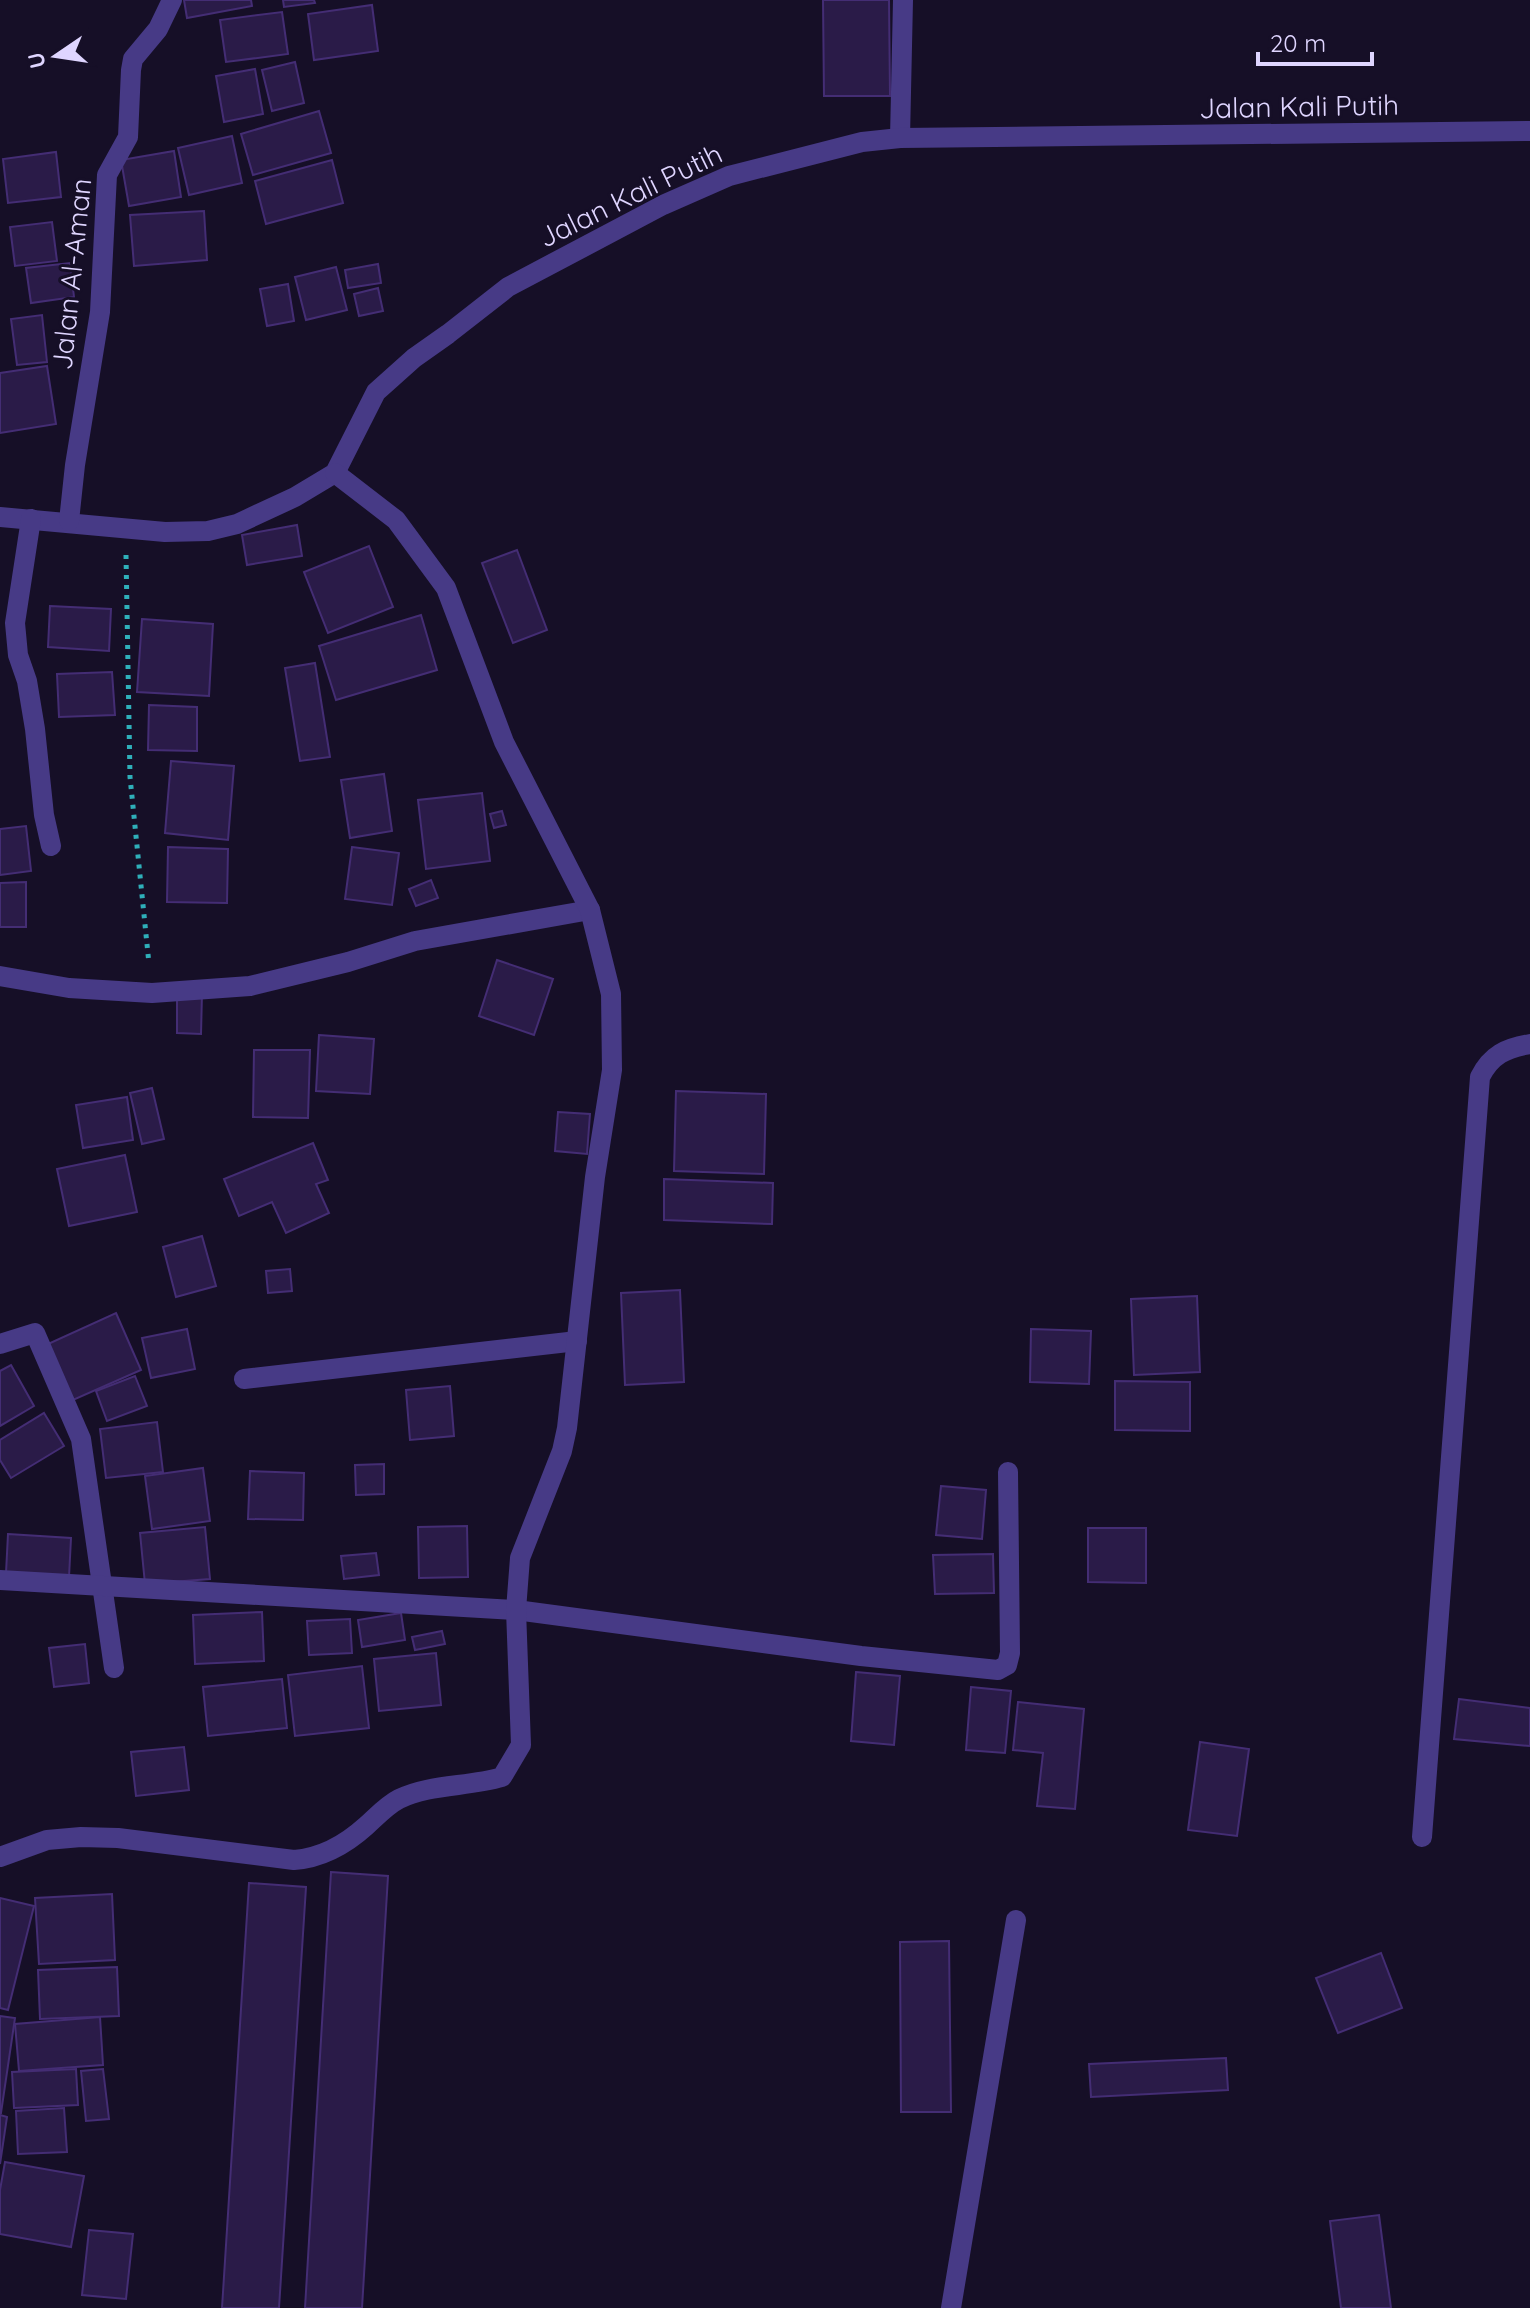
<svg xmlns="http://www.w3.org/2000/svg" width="1530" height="2308" viewBox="0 0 1530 2308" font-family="Quicksand,sans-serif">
  <rect width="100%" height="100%" fill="#160f27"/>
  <g fill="#2a1b48" stroke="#442d74" stroke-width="2">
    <path d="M184,0H251L252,6L187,18Z"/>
    <path d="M283,0H314L315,3L284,7Z"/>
    <path d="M823,0H889L890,96H824Z"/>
    <path d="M372,5L378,51L314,60L308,14Z"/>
    <path d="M282,12L288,54L226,62L220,20Z"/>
    <path d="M295,62L304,103L272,111L262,70Z"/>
    <path d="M255,69L263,114L224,122L216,76Z"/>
    <path d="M319,111L331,153L253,175L241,134Z"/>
    <path d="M232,136L242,183L189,195L178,148Z"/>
    <path d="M174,151L181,197L129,206L121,160Z"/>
    <path d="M56,152L61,197L8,203L3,159Z"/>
    <path d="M332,160L343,203L266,224L255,181Z"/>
    <path d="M204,211L207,260L134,266L130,215Z"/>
    <path d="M52,222L57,261L15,266L10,227Z"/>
    <path d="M70,263L74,297L31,303L26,268Z"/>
    <path d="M378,264L381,283L348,288L345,270Z"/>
    <path d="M336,267L347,310L306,320L295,277Z"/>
    <path d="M288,284L294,321L267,326L260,289Z"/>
    <path d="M378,288L383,311L359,316L354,294Z"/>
    <path d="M42,315L47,362L17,365L11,319Z"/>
    <path d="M47,366L56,424L0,433V373Z"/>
    <path d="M297,525L302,556L247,565L242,535Z"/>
    <path d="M369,546L393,607L328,633L304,572Z"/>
    <path d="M517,550L547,630L513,643L482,563Z"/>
    <path d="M50,606L111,609L109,651L48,647Z"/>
    <path d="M421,615L437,670L336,700L319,646Z"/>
    <path d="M142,619L213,624L209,696L137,692Z"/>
    <path d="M315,663L330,757L300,761L285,668Z"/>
    <path d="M112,672L115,715L59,717L57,674Z"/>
    <path d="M149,705L197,707V751L148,750Z"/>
    <path d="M171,761L234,766L228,840L165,833Z"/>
    <path d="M384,774L392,831L350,838L341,780Z"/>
    <path d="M482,793L490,861L426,869L418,800Z"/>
    <path d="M502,811L506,825L494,828L490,814Z"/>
    <path d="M26,826L31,871L0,875V829Z"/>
    <path d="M168,847L228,849L227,903L167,902Z"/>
    <path d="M352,847L399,853L392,905L345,899Z"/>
    <path d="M431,880L438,898L416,906L409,889Z"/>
    <path d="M26,882V927H0V883Z"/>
    <path d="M497,960L553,979L534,1035L479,1016Z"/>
    <path d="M177,992L202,993L201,1034L177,1033Z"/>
    <path d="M319,1035L374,1039L370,1094L316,1091Z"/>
    <path d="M254,1050H310L308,1118L253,1117Z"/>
    <path d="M152,1088L164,1139L142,1144L130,1093Z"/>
    <path d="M676,1091L766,1094L764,1174L674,1171Z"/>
    <path d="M127,1097L133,1140L83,1148L76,1105Z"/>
    <path d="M558,1112L590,1114L587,1154L555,1151Z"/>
    <path d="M313,1143L328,1180L316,1184L329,1213L286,1233L272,1202L239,1216L224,1179Z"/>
    <path d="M125,1155L137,1212L69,1226L57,1169Z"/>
    <path d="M664,1179L773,1183L772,1224L664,1220Z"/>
    <path d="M202,1236L216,1286L176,1297L163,1247Z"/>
    <path d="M290,1269L292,1291L268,1293L266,1271Z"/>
    <path d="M680,1290L684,1382L625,1385L621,1293Z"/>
    <path d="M1197,1296L1200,1372L1134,1375L1131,1299Z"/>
    <path d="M116,1313L141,1370L73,1400L48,1344Z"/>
    <path d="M187,1329L195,1369L151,1378L142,1338Z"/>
    <path d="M1031,1329L1091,1331L1089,1384L1030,1382Z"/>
    <path d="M11,1365L34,1406L0,1426V1371Z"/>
    <path d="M135,1376L147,1406L107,1421L96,1391Z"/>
    <path d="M1115,1381L1190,1382V1431L1115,1430Z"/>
    <path d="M450,1386L454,1436L410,1440L406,1390Z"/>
    <path d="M44,1413L64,1446L11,1478L0,1460V1440Z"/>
    <path d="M157,1422L163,1472L106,1478L100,1429Z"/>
    <path d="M384,1464V1494L356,1495L355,1465Z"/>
    <path d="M203,1468L210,1521L152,1529L145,1476Z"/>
    <path d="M250,1471L304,1473L303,1520L248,1519Z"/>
    <path d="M941,1486L986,1490L982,1539L936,1535Z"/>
    <path d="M467,1526L468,1577L419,1578L418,1527Z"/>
    <path d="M205,1527L210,1579L145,1584L140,1533Z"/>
    <path d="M1088,1528H1146V1583L1088,1582Z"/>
    <path d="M8,1534L71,1538L69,1577L6,1573Z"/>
    <path d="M376,1553L379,1575L344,1579L341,1556Z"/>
    <path d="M993,1554L994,1593L935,1594L933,1555Z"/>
    <path d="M262,1612L264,1661L195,1664L193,1615Z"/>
    <path d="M401,1613L405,1640L362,1647L358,1620Z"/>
    <path d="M350,1619L352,1653L309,1655L307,1621Z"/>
    <path d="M442,1631L445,1644L415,1650L412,1637Z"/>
    <path d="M85,1644L89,1683L54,1687L49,1648Z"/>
    <path d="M436,1653L441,1705L379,1711L374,1659Z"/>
    <path d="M362,1666L369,1728L295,1736L288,1675Z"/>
    <path d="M856,1672L900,1676L894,1745L851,1741Z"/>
    <path d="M282,1679L287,1728L208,1736L203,1687Z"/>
    <path d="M971,1687L1011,1691L1005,1753L966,1750Z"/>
    <path d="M1459,1699L1530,1708V1746L1454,1739Z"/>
    <path d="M1018,1702L1084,1709L1075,1809L1037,1806L1043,1753L1013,1750Z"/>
    <path d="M1200,1742L1249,1749L1237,1836L1188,1830Z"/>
    <path d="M184,1747L189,1790L136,1796L131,1752Z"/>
    <path d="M331,1872L388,1876L362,2308H305Z"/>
    <path d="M249,1883L306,1887L279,2308H222Z"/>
    <path d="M112,1894L115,1960L39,1964L35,1898Z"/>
    <path d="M0,1898L34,1906L8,2010L0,2008Z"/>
    <path d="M949,1941L951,2112H901L900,1942Z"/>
    <path d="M1381,1953L1402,2008L1338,2033L1316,1978Z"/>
    <path d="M117,1967L119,2016L40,2019L38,1970Z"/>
    <path d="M0,2016L15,2018L1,2113H0Z"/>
    <path d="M100,2017L103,2065L19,2071L15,2024Z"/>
    <path d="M1226,2058L1228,2090L1091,2097L1089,2064Z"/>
    <path d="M76,2069L78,2105L14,2108L12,2072Z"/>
    <path d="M103,2069L109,2119L86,2121L81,2071Z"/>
    <path d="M64,2108L67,2152L18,2154L16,2111Z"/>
    <path d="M0,2115L7,2117L0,2164Z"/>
    <path d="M5,2162L84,2176L71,2247L0,2234V2190Z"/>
    <path d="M1379,2215L1391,2308H1341L1330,2221Z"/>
    <path d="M89,2230L133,2234L126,2299L82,2295Z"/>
  </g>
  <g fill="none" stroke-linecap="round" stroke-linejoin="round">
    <path stroke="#2fafb9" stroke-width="5" stroke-dasharray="4 6" stroke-linecap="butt" d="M126,555L130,777L149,964"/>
    <g stroke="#473a86" stroke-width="20">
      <path d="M900,138L903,0"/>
      <path d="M0,517L165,532L208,531L237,524L295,497L335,473L376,392L414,358L448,334L508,287L663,205L729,176L862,142L900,138L1530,131"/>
      <path d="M31,519L15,623L18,655L27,681L35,729L44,815L51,846"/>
      <path d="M69,521L75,465L100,312L107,175L128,137L131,70L133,59L158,29L172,0"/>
      <path d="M0,976L69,988L152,993L250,986L348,962L415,941L590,910"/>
      <path d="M0,1344L35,1333L81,1439L114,1668"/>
      <path d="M244,1379L577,1341"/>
      <path d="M0,1580L516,1610L861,1656L998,1670L1007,1665L1010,1653L1008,1472"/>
      <path d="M1422,1837L1480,1077C1491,1055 1506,1048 1530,1044"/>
      <path d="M0,1857L47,1840L81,1837L118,1838L294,1860C321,1858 345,1845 366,1826C376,1817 387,1805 399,1799C429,1784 468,1787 502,1777L521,1745L516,1610L520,1558L562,1451L567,1428L595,1177L612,1070L611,994L590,910L504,742L446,588L396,520L335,473"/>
      <path d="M951,2308L1016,1920"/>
    </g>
  </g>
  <g text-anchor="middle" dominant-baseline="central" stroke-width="6" stroke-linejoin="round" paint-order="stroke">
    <g font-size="28" fill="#dfd5ff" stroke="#160f27">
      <text transform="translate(1299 106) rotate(-1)">Jalan Kali Putih</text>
      <text transform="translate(630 195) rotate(-26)">Jalan Kali Putih</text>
      <text transform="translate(71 274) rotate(-84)">Jalan Al-Aman</text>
    </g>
  </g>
  <g transform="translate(56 56) rotate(257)" stroke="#160f27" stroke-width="6" paint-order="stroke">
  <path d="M0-6L14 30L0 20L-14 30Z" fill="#dfd5ff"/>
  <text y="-12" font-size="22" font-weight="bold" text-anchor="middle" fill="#dfd5ff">U</text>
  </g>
  <path d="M1258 52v12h114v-12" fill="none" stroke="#dfd5ff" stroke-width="4"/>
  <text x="1270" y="52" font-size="24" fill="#dfd5ff" stroke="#160f27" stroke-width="6" paint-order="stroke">20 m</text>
</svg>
